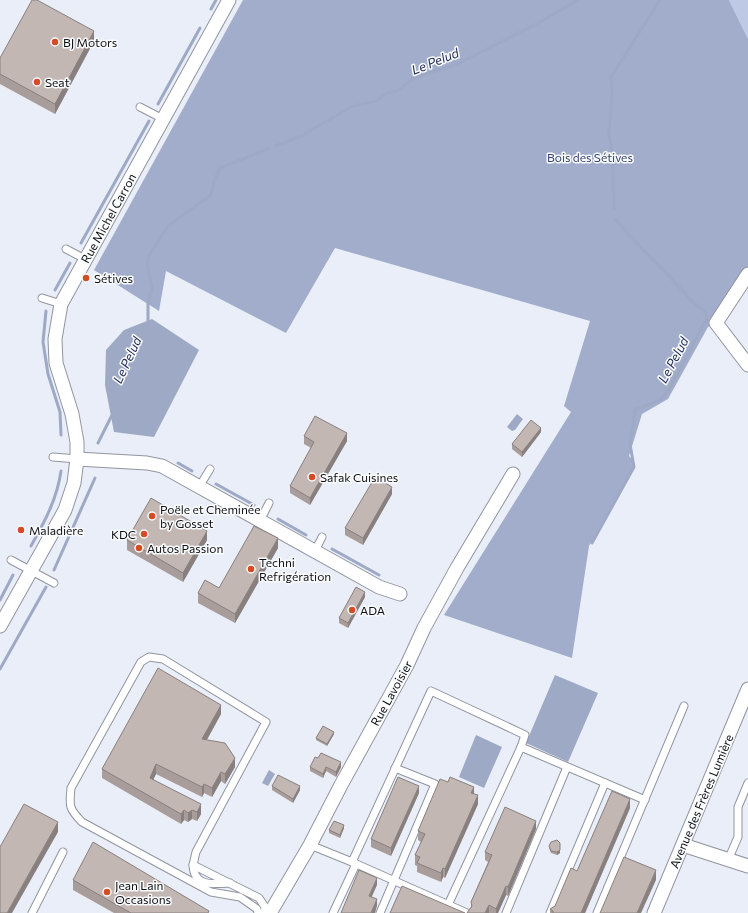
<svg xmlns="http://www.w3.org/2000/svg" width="748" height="913" viewBox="0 0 748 913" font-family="Commissioner,sans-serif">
  <rect width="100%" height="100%" fill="#e9eef8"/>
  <path fill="#bec9e6" d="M729,0H748V39Z"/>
  <path fill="#a2adcb" d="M243,0H729L748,39V274L716,323L708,327L668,399L642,414L629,456L632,459L633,467L589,546L572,658L444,615L571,412L564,406L590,321L335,248L286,333L166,271L159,311L94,270Z"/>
  <g fill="#9ea9c6">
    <path d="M152,319L199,350L154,437L114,432L105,385L106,350L124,330Z"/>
    <path d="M517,414L523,419L515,430L512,431L507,427Z"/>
    <path d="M555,675L598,693L568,762L526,743Z"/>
    <path d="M476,735L502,747L484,788L459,777Z"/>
    <path d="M269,770L275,774L268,786L262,783Z"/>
  </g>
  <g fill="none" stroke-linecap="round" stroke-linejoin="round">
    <g stroke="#9ea9c6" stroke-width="3">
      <path d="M211,9L216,0"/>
      <path d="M158,104L200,28"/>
      <path d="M276,146L301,136L353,106L376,101L387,93L397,91L414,78L457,64L542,21L578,0"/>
      <path d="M614,209L613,163L609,133L612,92L611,77L660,0"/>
      <path d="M81,243L149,121"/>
      <path d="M55,290L70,263"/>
      <path d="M46,311L43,342L48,374L60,412L61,435"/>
      <path d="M148,323V303L152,288L147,264L150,254L168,226L211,195L214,181L220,168L268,149"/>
      <path d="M98,443L113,413"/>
      <path d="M178,463L192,471"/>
      <path d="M216,484L254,505"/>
      <path d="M278,519L306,535"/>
      <path d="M592,543L634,467L630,444L635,410L660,400L669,390L707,318C706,309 696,306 691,300C666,272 639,247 615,219"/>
      <path d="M31,546C45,521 57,499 61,471"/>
      <path d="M332,549L379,575"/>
      <path d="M54,570L95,478"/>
      <path d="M0,600L13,575"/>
      <path d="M0,669L46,587"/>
    </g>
    <g stroke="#91959f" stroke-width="9">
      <g id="service">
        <path d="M140,107L163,119"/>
        <path d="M66,249L85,259"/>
        <path d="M42,298L61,304"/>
        <path d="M53,457L77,459"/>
        <path d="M199,487L210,469"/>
        <path d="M260,521L269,503"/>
        <path d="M315,551L322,537"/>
        <path d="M11,560L54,583"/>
        <path d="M310,845L352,862"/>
        <path d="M728,860L738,837V807L748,783"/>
        <path d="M193,865C194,887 212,884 230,883"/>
        <path d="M448,905L521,747"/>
        <path d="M32,913L63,852"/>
        <path d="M258,913L257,909L240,897L211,892L82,822C69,809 69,806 71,788L141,662L149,657L163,659L266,722L196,852L193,865L259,898L265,907L264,913"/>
        <path d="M333,913L356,864"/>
        <path d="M380,913L435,784L395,768"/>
        <path d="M467,913L352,862L431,691L525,735L521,747L645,800"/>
        <path d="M506,913L567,767"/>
        <path d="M550,913L605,783"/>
        <path d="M597,913L684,706"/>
      </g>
    </g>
    <g stroke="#91959f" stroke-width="15">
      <g id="minor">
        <path d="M748,274L716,323L748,365"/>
        <path d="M77,459L147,463L162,466L379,587L400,594"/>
        <path d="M0,626L65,510L74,483L77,459V442L72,414L56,363L55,339L61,304L229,0"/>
        <path d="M683,845L748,866"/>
        <path d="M270,913L310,845L341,785L407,665L424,628L457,568L513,474"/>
        <path d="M654,913L748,689"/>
      </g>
    </g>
    <use href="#service" stroke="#fff" stroke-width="7"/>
    <use href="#minor" stroke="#fff" stroke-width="13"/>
  </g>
  <g fill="#a89d9b">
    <path d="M94,41L55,114L0,84V58Z"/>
    <path d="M541,432L522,457L512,449V444Z"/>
    <path d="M304,436L347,441L310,505L290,493V486L311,448L304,444Z"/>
    <path d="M392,494L363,545L345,535V528Z"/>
    <path d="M127,540H207L183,582L127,550Z"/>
    <path d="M278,548L235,623L198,603V593L219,588Z"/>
    <path d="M365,597L348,628L339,623V618Z"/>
    <path d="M221,714L207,740L235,767L225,784L221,781L212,797L204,793L202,797L156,774L153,779L201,814L197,821L192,819L188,822L184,820L181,824L102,778V769Z"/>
    <path d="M334,734L327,746L316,740V738Z"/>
    <path d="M318,758L341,767L336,777L326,771L323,778L310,771V767Z"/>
    <path d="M272,786L300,790L293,803L272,790Z"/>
    <path d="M419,793L391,856L371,847V839Z"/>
    <path d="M474,794L478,804L445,878L443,877L441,882L417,872V866L415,865V855L421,842L418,840V831Z"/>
    <path d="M630,808L585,913H550V909L555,906L577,871Z"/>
    <path d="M344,828L340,838L329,833V830Z"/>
    <path d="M536,829L508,896L506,895L498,913H467L471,907V902L488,862L485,860V852Z"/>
    <path d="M549,846L560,853L557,855L551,853L549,848Z"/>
    <path d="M73,880L209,913H114L73,890Z"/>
  </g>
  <g fill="#88807e">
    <path d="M94,31V41L55,114V104Z"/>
    <path d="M541,428V432L522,457V452Z"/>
    <path d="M347,433V441L310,505V498Z"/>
    <path d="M392,487V494L363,545V538Z"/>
    <path d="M207,531V540L183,582V573Z"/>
    <path d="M278,538V548L235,623V614Z"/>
    <path d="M365,592V597L348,628V623Z"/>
    <path d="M221,705V714L202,748V739Z"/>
    <path d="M334,732V734L327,746V744Z"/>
    <path d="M235,758V767L225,784V774Z"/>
    <path d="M341,762V767L336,777V772Z"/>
    <path d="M156,764V774L150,787V778Z"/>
    <path d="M326,767V771L323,778V774Z"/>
    <path d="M221,772V781L212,797V788Z"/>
    <path d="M204,784V793L202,797V787Z"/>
    <path d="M300,786V790L293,803V799Z"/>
    <path d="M419,786V793L391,856V848Z"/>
    <path d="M474,787V797L471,793Z"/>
    <path d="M478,795V804L445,878V869Z"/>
    <path d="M630,799V808L585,913H581Z"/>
    <path d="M201,804V814L197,821V812Z"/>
    <path d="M184,810V820L181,824V814Z"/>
    <path d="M192,810V819L188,822V813Z"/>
    <path d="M536,821V829L508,896V887Z"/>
    <path d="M58,822V832L12,913H7Z"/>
    <path d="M344,825V828L340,838V835Z"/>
    <path d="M560,850V853L557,855V852Z"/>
    <path d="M443,868V877L441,882V873Z"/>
    <path d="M656,870V880L641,913H637Z"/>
    <path d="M377,878V885L369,903V896Z"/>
    <path d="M506,886V895L498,913H496V909Z"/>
    <path d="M377,899V906L375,913H371Z"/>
    <path d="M489,905V913H485Z"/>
  </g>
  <g fill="#c3b7b4" stroke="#88807e">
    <path d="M32,0H37L94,31L55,104L0,74V58Z"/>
    <path d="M315,416L347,433L310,498L290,486L314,442L304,436Z"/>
    <path d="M531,420L541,428L522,452L512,444Z"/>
    <path d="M375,477L392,487L363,538L345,528Z"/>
    <path d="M151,498L207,531L183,573L127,540Z"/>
    <path d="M254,526L278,538L235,614L198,593L205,580L219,588Z"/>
    <path d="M356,587L365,592L348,623L339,618Z"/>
    <path d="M158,668L221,705L202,739L225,743L235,758L225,774L221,772L212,788L204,784L202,787L156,764L150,778L201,804L197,812L192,810L188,813L184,810L181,814L102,769Z"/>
    <path d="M323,726L334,732L327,744L316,738Z"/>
    <path d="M321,753L341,762L336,772L326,767L323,774L310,767L315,757L318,758Z"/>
    <path d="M278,775L300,786L293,799L272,786Z"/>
    <path d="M398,777L419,786L391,848L371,839Z"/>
    <path d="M450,777L474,787L471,793L478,795L445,869L443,868L441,873L417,863L420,857L415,855L425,834L418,831L440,779L448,782Z"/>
    <path d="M612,791L630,799L581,913H553V911L550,909L555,906L571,868L577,871Z"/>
    <path d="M24,804L58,822L7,913H0V847Z"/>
    <path d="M505,807L536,821L508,887L506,886L496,909L489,905L485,913H467L472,906L471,902L492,855L485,852Z"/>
    <path d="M334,821L344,825L340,835L329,830Z"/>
    <path d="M557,840L560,843V850L557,852L551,851L549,846L551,842Z"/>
    <path d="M93,842L209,911L208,913H131L73,880Z"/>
    <path d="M624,857L656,870L637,913H600Z"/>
    <path d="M359,870L377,878L369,896L377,899L371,913H341Z"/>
    <path d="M402,886L465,913H390Z"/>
  </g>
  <g fill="#d54c24" stroke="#fafbfd" stroke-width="1.5">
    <circle cx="55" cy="42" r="4"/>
    <circle cx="37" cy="82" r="4"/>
    <circle cx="86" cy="278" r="4"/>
    <circle cx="312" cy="477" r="4"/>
    <circle cx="152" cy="516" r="4"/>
    <circle cx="21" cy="530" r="4"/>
    <circle cx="144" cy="534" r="4"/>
    <circle cx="139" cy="548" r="4"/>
    <circle cx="251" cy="569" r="4"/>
    <circle cx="352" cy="610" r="4"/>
    <circle cx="107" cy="892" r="4"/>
  </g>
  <g text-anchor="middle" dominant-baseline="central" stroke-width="3" stroke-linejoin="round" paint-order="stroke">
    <g font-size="12" fill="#0e1013" stroke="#fafbfd" text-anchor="start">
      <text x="63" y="42">BJ Motors</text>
      <text x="45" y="82">Seat</text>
      <text x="94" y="278">Sétives</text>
      <text x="320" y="477">Safak Cuisines</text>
      <text x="160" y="509">Poële et Cheminée<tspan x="160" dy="14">by Gosset</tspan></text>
      <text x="29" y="530">Maladière</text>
      <text x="136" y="534" text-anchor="end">KDC</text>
      <text x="147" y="548">Autos Passion</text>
      <text x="259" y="562">Techni<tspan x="259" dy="14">Refrigération</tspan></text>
      <text x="360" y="610">ADA</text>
      <text x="115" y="885">Jean Lain<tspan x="115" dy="14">Occasions</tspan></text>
    </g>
    <g font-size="12" fill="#36446f" stroke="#fafbfd">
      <text x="590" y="157">Bois des Sétives</text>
    </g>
    <g font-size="12" fill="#0e1013" stroke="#fafbfd">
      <text transform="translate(108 218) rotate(-61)">Rue Michel Carron</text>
      <text transform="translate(391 693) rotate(-61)">Rue Lavoisier</text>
      <text transform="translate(701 801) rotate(-67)">Avenue des Frères Lumière</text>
    </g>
    <g font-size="13" font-style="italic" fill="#24315a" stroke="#fafbfd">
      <text transform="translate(435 61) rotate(-22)">Le Pelud</text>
      <text transform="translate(127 360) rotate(-65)">Le Pelud</text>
      <text transform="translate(673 360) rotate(-62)">Le Pelud</text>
    </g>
  </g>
</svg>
